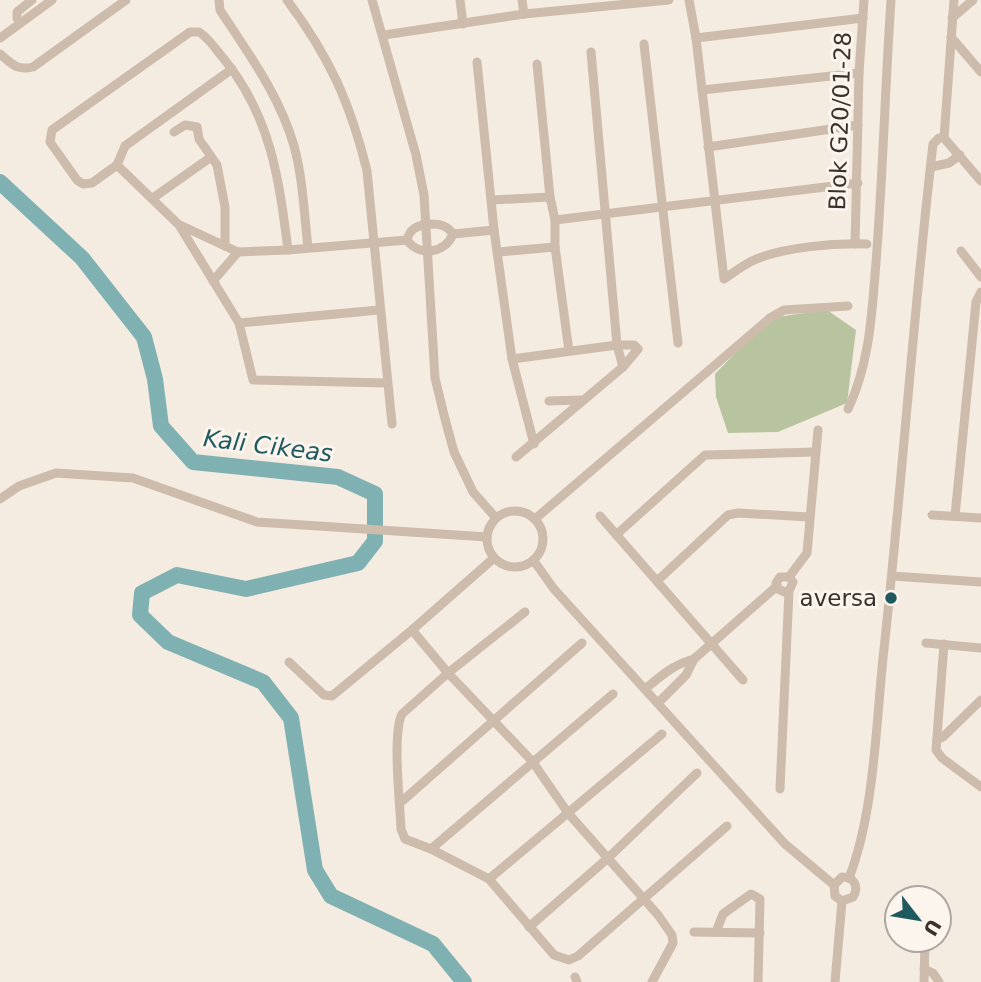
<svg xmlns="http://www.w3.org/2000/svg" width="981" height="982" viewBox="0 0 981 982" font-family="'DejaVu Sans',sans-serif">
  <rect width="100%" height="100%" fill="#f4ebe1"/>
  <path fill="#b8c4a0" d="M827,310L856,330L847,403L778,432L728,433L716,397L715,374L769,318Z"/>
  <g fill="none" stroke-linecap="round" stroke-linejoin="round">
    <path stroke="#7fb0b2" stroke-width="16" d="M0,182L82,258L144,337L155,379L161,426L193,462L338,477L375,494V541L358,563L246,589L177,575L142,593L140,615L168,642L263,682L291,718L315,870L331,896L433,944L464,982"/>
    <g stroke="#cdbbac" stroke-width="9">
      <path d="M219,0L220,10C248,53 280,96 294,146C303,178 304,214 308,247"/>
      <path d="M287,0C329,56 350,102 367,171L392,424"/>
      <path d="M372,0L416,155L424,195L435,378L445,419L454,452L473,492L496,518"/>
      <path d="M460,0L463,24"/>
      <path d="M522,0L524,14"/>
      <path d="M689,0L696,38L724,279C733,273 742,266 752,261C781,247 834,243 867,244"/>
      <path d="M952,18L973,0"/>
      <path d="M20,23L17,18V12L32,0"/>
      <path d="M384,35L524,14L669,0"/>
      <path d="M951,37L981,72"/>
      <path d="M0,38L52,0"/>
      <path d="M696,38L863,18"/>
      <path d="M644,44L678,343"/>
      <path d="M591,52L617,345L623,367"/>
      <path d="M0,54C12,64 17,71 33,67L126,0"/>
      <path d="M477,62L494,230L512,359L534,444"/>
      <path d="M537,64L550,197L555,220V247L569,351"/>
      <path d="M232,69L125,146L117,165L92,183L83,184L77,180L50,142L52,130L190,32H199C209,38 216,50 224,59C271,117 279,179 288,250"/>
      <path d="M702,90L859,73"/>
      <path d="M174,132L185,125L197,127L199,139L217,165L225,207V246"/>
      <path d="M944,138L954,0"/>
      <path d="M708,147L858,125"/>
      <path d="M117,165L179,225L239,323L253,380L387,383"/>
      <path d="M931,167L949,163L960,155"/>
      <path d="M153,198L211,157"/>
      <path d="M492,200L550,197"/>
      <path d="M555,220L858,183"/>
      <path d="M427,224C438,224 446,224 453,234C445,254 419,257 407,240C410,229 416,226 427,224Z"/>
      <path d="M180,225L238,252L288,250L407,240"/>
      <path d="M453,234L494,230"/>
      <path d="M855,244L859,73L864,0"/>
      <path d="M961,251L981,277"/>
      <path d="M498,252L555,247"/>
      <path d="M213,281L238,252"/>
      <path d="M239,323L379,310"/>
      <path d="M512,359L617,345H634L638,349L623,367L516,457"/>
      <path d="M549,401L581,400"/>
      <path d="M848,409C870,363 872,312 876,262C883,175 885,87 891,0"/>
      <path d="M0,499L19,486L56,473L133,478L257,522L487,537"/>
      <circle cx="515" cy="539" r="28"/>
      <path d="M932,515L981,518"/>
      <path d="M600,516L743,680"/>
      <path d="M955,516L976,302L981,292"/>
      <path d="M535,519L770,318L784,310L848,306"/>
      <path d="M616,535L705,455L815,452"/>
      <path d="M534,561L554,589L785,844L834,885L835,896L842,901"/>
      <path d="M892,576L981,582"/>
      <path d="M789,577L807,553L818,430"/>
      <path d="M657,581L728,515L738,513L809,517"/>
      <path d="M525,612L448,673L402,714C392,734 400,803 401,829L405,839L431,849L489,879L554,955L569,960L578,956L727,826"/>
      <path d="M412,630L448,673L532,761L568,813L658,915L672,935L673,943L652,982"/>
      <path d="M926,643L981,648"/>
      <path d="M944,644L936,750L942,758L981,787"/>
      <path d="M289,662L324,695L332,696L412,630L494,558"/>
      <path d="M645,689C661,676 674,664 694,659"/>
      <path d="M658,703L686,675L694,659L777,586"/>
      <path d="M937,740L943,737L981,700"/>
      <path d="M780,789L789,591L793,582L789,577H780L776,583L778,589L785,592L789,591"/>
      <path d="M400,803L582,643"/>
      <path d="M431,849L613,694"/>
      <path d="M849,878C874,814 876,726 883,658C902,487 913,315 933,144L939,138H944L981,181"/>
      <path d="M489,879L662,734"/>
      <path d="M834,885L842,877C855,877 859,887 853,897L842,901"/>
      <path d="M529,927L608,858L697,773"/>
      <path d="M694,932L760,933"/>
      <path d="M716,932L723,914L751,894L760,899L758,982"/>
      <path d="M924,969L933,973L939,982"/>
      <path d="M575,977L577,982"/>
      <path d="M835,982L842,901"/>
      <path d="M924,982L925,943"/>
    </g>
  </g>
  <circle fill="#1f5a5e" stroke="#fbf5ee" stroke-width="2.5" cx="891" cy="598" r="7"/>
  <g text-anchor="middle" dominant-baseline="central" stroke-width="6" stroke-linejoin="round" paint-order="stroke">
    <g font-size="23" fill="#3b302b" stroke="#fbf5ee">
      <text transform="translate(840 121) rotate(-88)">Blok G20/01-28</text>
    </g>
    <g font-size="23" fill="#3b302b" stroke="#fbf5ee" text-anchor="end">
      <text x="877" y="598">aversa</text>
    </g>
    <g font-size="24" font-style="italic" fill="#1f5a5e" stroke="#fbf5ee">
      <text transform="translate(268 446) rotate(7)">Kali Cikeas</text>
    </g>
  </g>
  <g transform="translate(918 919) rotate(121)"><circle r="33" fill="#fbf5ee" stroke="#aea6a0" stroke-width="2"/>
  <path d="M0-5L12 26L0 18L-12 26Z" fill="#1f5a5e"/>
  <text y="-10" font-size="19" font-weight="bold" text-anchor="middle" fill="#3b302b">U</text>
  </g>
</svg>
